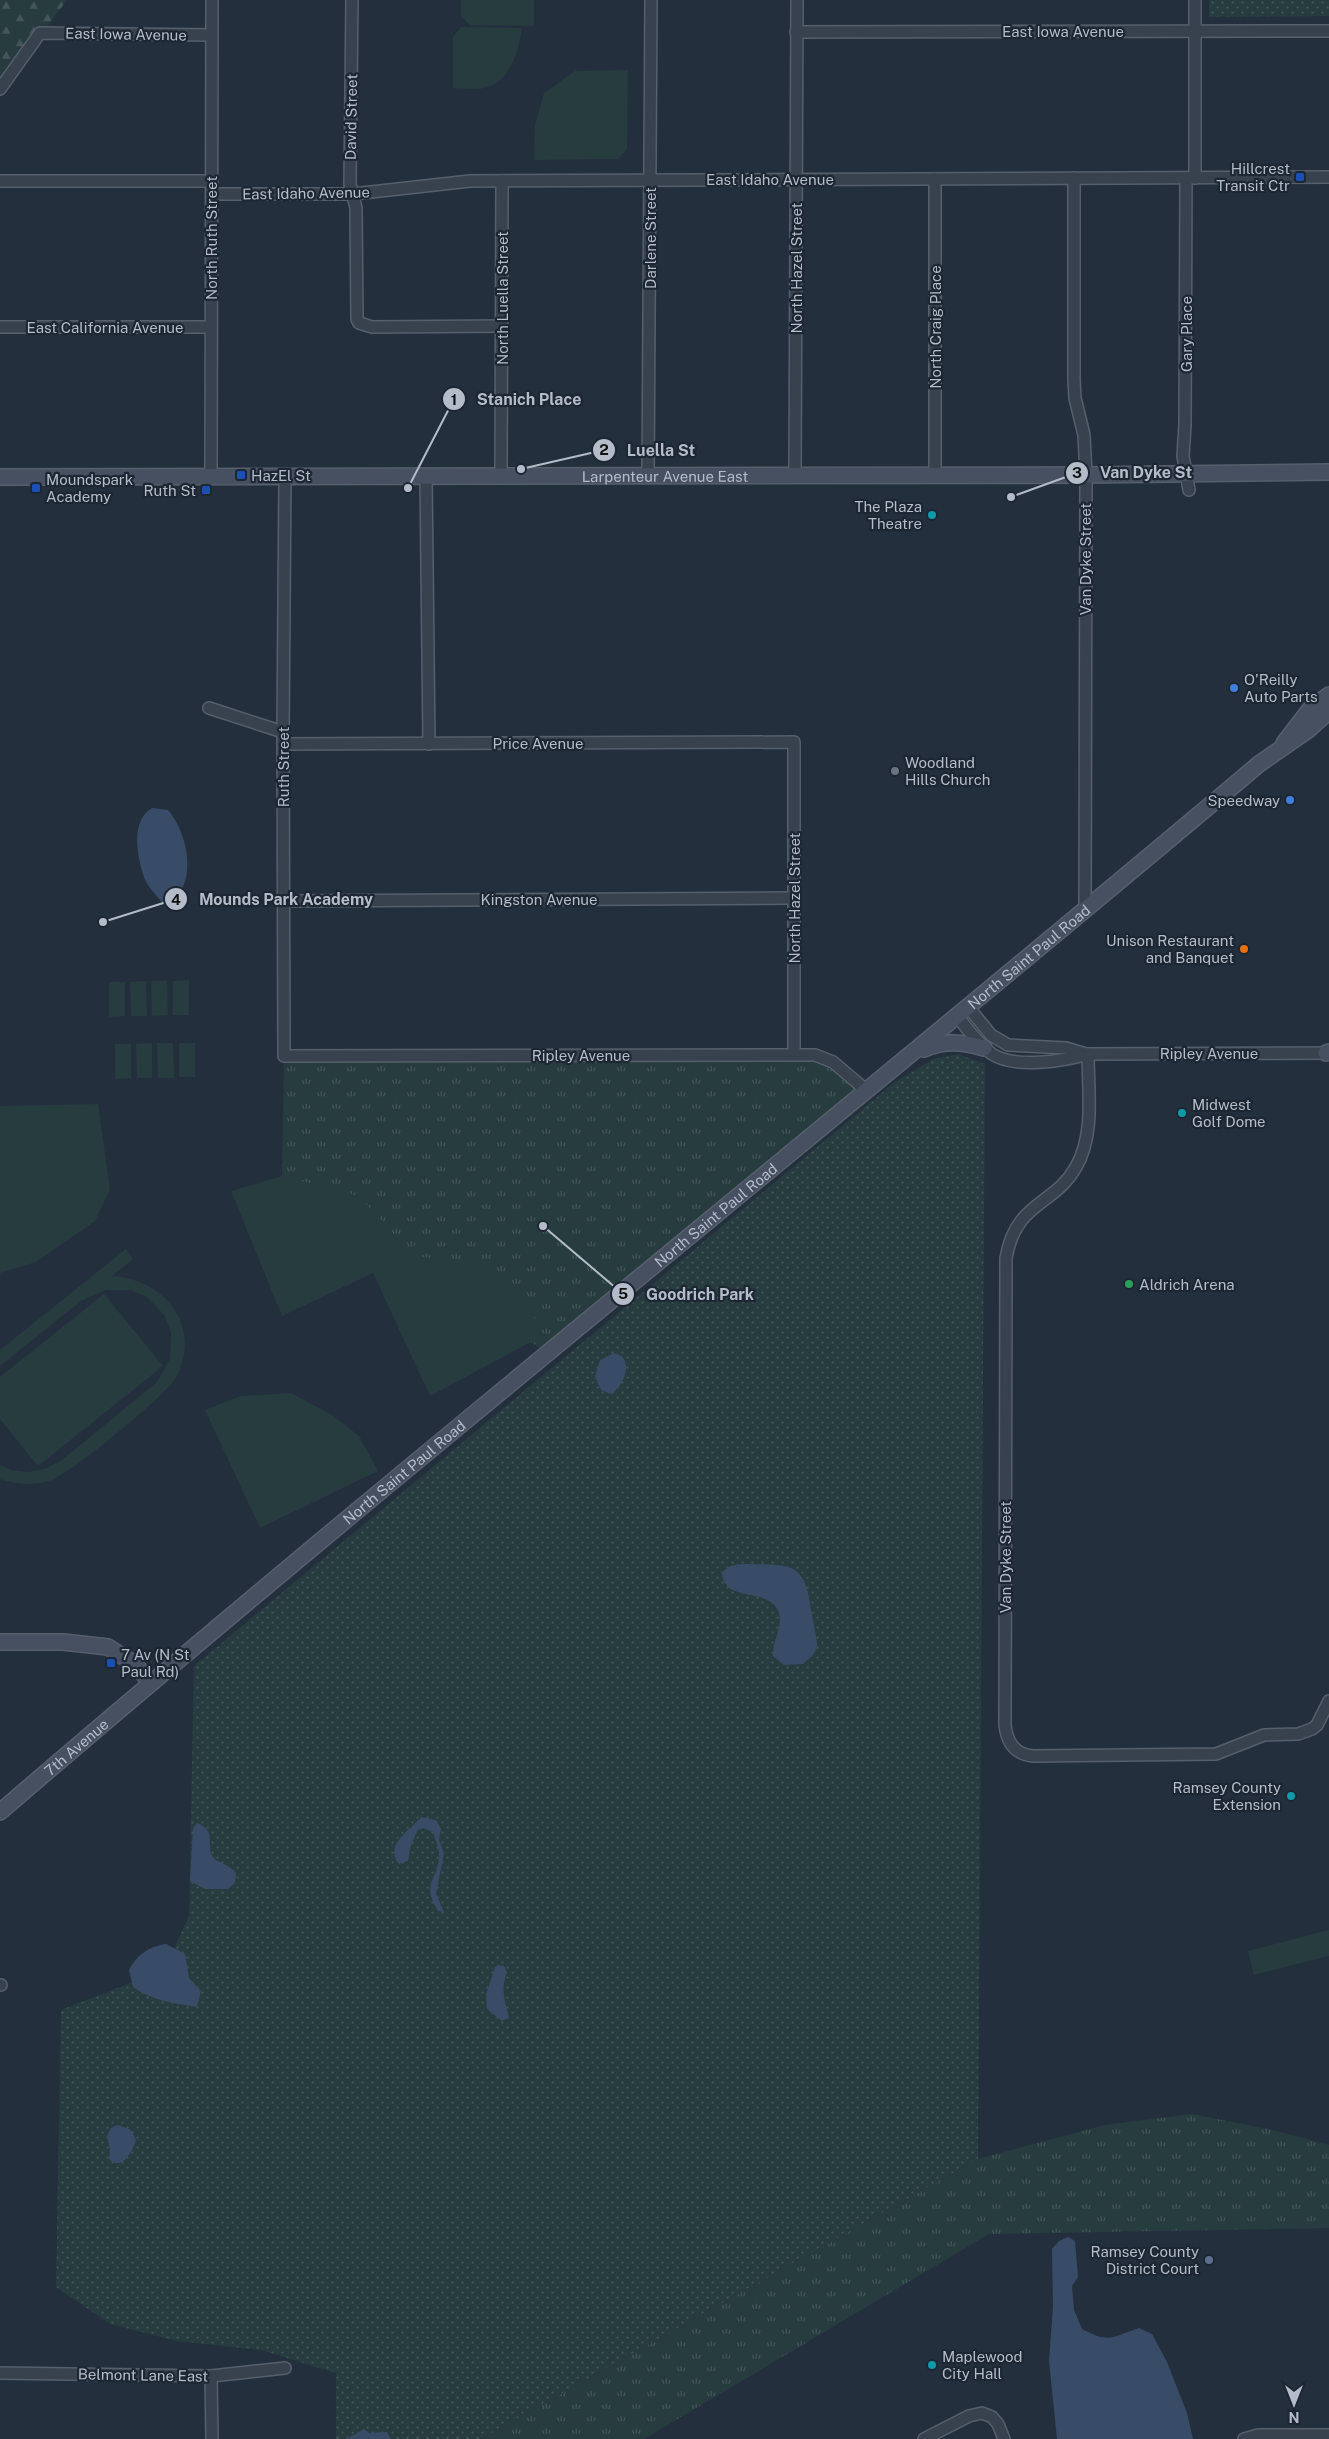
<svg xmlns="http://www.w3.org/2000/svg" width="1329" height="2439" viewBox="0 0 1329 2439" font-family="'Public Sans',sans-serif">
  <defs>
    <pattern id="grass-dots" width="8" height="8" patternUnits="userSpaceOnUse" patternTransform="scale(1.25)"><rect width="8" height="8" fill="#263c3f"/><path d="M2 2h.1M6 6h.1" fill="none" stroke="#435659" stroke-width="1.8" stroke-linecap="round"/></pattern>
    <pattern id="forest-firs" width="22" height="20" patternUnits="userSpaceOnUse" patternTransform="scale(1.25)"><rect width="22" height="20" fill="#263c3f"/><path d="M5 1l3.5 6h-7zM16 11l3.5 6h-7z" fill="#435659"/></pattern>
    <pattern id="park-tufts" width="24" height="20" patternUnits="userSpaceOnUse" patternTransform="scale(1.25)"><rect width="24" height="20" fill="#263c3f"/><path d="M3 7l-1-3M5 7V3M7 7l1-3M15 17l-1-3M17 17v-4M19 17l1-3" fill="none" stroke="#435659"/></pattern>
  </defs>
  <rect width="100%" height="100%" fill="#242f3e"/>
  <g fill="url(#grass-dots)">
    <path d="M1209,0H1329V16L1209,17Z"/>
    <path d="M958,1054L985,1064L978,2159L481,2439H336V2373L261,2350L177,2341L110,2324L56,2287L61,2010L164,1970L189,1916L194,1666L894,1083L933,1059Z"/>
  </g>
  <path fill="url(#forest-firs)" d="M0,0H67L0,90Z"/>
  <g fill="url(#park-tufts)">
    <path d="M794,1054L833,1062L867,1091L548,1354L408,1256L282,1176L284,1056Z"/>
    <path d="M1191,2114L1269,2129L1329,2145V2228L989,2234L644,2439H481L978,2159L1105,2125Z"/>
  </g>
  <g fill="#263c3f">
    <path d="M461,0H534V26L470,25L461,16Z"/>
    <path d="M461,27L522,28C518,52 511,82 484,88C475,90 462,88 453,88V37Z"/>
    <path d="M628,70L627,149L618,159L534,160L535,125L544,93L575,71Z"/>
    <path d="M189,980V1015H173V981Z"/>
    <path d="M146,981L147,1016H131L130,982Z"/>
    <path d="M151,981H167L168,1015L152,1016Z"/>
    <path d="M109,982H125V1016L109,1017Z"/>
    <path d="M152,1043V1078H137L136,1044Z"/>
    <path d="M157,1043H173L174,1078H158Z"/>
    <rect x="179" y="1043" width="16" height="34"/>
    <path d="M115,1044H131V1078L115,1079Z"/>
    <path d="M98,1104L110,1189L95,1221L36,1262L0,1273V1106Z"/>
    <path d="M282,1176L358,1196L389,1228L408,1256C448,1259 497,1263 523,1298C531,1310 537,1323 544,1335L430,1396L373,1273L282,1316L231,1191Z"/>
    <path d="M126,1249L133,1259L112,1276C166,1279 204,1329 175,1379C164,1397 72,1472 52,1480C35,1486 17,1485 0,1479V1465L12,1470L30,1472L47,1468L62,1460L157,1382L170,1359L171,1333L165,1316L147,1297L131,1290H105L81,1301L0,1366V1350Z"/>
    <path d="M104,1294L163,1366L38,1466L0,1419V1377Z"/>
    <path d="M291,1393L332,1415L359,1436L378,1471L260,1528L205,1410L241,1396Z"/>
    <path d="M1329,1930V1956L1254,1975L1248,1951Z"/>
  </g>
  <g fill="#394c67">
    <path d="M152,808L168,810C188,834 198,881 171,903L162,902C156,895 147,886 144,877C137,856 130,821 152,808Z"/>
    <path d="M614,1353C635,1357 625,1386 611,1394L601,1390L595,1377L600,1360Z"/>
    <path d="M749,1564C791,1565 805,1562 811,1610C813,1623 817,1635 817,1648L813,1655L803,1664L784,1665L773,1656C772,1641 783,1628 779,1613C770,1586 724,1604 722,1573C729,1564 738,1564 749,1564Z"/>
    <path d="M421,1817L436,1820L441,1829L439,1840L444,1853L436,1894L444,1912L438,1911C420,1881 439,1880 439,1855C439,1847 435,1839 433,1832L423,1828L417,1831L410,1848L408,1861L399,1864C383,1845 411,1830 421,1817Z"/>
    <path d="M197,1823C218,1832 205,1844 213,1857C217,1863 228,1863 236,1873L235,1883L228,1889H205L190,1881L193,1829Z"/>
    <path d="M166,1944L185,1954L189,1978L201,1991L197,2007C173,2003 153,2001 133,1987L129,1970C138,1954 148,1947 166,1944Z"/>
    <path d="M498,1965L504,1966L507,1972C500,1992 505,1998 509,2018L502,2021L487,2009L486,1995L495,1967Z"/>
    <path d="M118,2125L131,2130L136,2140C132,2152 122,2172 109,2159L110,2149L107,2136L111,2128Z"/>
    <path d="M1068,2237L1075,2241L1078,2277L1072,2286L1074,2310L1082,2329C1110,2344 1112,2337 1139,2328L1152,2334L1167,2362L1187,2413L1193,2439H1057L1049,2361L1053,2307L1052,2249L1059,2241Z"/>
    <path d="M364,2429L369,2433L387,2432L391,2439H347Z"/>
  </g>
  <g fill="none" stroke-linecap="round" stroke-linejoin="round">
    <g stroke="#565f6c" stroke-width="14">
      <g id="street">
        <path d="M352,0L350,184L356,208L357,319L359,323L372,327L502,326"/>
        <path d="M1195,0V178"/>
        <path d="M796,32L1329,31"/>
        <path d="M0,89L40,33L211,35"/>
        <path d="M1074,178V380L1075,398L1084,435L1086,475L1085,911"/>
        <path d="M1186,178L1185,425L1183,456L1189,490"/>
        <path d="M0,181H212"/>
        <path d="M212,194H353L470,181L1329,177"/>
        <path d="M0,327H211"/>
        <path d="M795,475L797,0"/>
        <path d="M935,475V179"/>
        <path d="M211,476L212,0"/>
        <path d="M426,476L429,744"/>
        <path d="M501,476L502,181"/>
        <path d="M648,476L651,0"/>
        <path d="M285,477L283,732L284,1056L815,1055L833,1062L867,1091"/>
        <path d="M209,708L283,732"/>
        <path d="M283,744L794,742V1054"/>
        <path d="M283,901L794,898"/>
        <path d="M969,1008L991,1035L1008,1045L1066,1048L1086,1054"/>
        <path d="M958,1017C968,1030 979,1045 992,1054C1015,1069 1064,1061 1088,1054L1329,1053"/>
        <path d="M1088,1054C1088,1090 1095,1134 1076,1167C1054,1206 1016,1201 1006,1258L1005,1725C1007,1742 1014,1754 1033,1756L1216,1754L1264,1735L1298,1734L1312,1729L1317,1725L1329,1701"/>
        <path d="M0,1985H1"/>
        <path d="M0,2373L211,2376L285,2368"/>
        <path d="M211,2376L212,2439"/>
        <path d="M924,2439L969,2416L982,2413L992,2417L998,2424L1004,2439"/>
        <path d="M1244,2439L1258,2435H1329"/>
      </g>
    </g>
    <g stroke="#565f6c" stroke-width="18">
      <g id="secondary">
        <path id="s1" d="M0,477L1086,475L1329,472"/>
        <path d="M1284,743L1311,708L1329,695"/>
        <path d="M924,1049C946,1040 962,1042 984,1048"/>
        <path d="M1326,1053L1329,1052"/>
        <path d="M0,1642H63L108,1647L133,1663L151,1682"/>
        <path id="s2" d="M0,1812C414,1456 842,1116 1259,764L1308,730L1329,711"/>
      </g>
    </g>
    <use href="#street" stroke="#38414e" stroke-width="11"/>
    <use href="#secondary" stroke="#465061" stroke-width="15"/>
  </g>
  <g fill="#1a4fb4" stroke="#1d2633" stroke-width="2">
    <rect x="1295" y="172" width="10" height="10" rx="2.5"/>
    <rect x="236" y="470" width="10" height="10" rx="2.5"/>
    <rect x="31" y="483" width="10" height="10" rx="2.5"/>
    <rect x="201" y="485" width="10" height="10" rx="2.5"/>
    <rect x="106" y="1658" width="10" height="10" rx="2.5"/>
  </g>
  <g fill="#0f9aa8" stroke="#1d2633" stroke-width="2">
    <circle cx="932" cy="515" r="5"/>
    <circle cx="1182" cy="1113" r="5"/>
    <circle cx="1291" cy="1796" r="5"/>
    <circle cx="932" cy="2365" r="5"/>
  </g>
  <g fill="#3f7fe0" stroke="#1d2633" stroke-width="2">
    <circle cx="1234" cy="688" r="5"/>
    <circle cx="1290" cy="800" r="5"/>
  </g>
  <circle fill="#6b7280" stroke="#1d2633" stroke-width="2" cx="895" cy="771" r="5"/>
  <circle fill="#e8710a" stroke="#1d2633" stroke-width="2" cx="1244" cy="949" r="5"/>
  <circle fill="#2e9e5b" stroke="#1d2633" stroke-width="2" cx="1129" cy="1284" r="5"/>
  <circle fill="#5c6f8a" stroke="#1d2633" stroke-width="2" cx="1209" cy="2260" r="5"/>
  <g text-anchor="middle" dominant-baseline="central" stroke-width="4.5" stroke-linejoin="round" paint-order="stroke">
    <g font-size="15" fill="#b4bcc9" stroke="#1d2633">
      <text x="1063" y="31">East Iowa Avenue</text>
      <text transform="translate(126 34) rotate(1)">East Iowa Avenue</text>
      <text transform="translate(351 117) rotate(-89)">David Street</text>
      <text x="770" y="179">East Idaho Avenue</text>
      <text transform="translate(306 193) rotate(-1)">East Idaho Avenue</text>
      <text transform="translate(211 238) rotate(-90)">North Ruth Street</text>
      <text transform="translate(650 238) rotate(-90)">Darlene Street</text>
      <text transform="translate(796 268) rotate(-90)">North Hazel Street</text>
      <text transform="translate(502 298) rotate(-90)">North Luella Street</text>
      <text x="105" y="327">East California Avenue</text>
      <text transform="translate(935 327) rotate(-90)">North Craig Place</text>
      <text transform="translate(1186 334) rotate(-90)">Gary Place</text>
      <text stroke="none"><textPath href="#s1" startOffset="665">Larpenteur Avenue East</textPath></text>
      <text transform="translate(1085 559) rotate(-90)">Van Dyke Street</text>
      <text x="538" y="743">Price Avenue</text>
      <text transform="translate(283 767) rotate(-90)">Ruth Street</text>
      <text transform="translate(794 898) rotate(-90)">North Hazel Street</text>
      <text x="539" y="899">Kingston Avenue</text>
      <text stroke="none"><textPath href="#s2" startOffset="1338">North Saint Paul Road</textPath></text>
      <text x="1209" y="1053">Ripley Avenue</text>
      <text x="581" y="1055">Ripley Avenue</text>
      <text stroke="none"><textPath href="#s2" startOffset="932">North Saint Paul Road</textPath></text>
      <text stroke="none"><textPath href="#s2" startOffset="528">North Saint Paul Road</textPath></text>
      <text transform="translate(1005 1557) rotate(-90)">Van Dyke Street</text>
      <text stroke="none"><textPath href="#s2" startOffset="100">7th Avenue</textPath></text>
      <text transform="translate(143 2375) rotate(1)">Belmont Lane East</text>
    </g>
    <g font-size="15" fill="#b4bcc9" stroke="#1d2633" text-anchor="start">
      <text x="1290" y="168" text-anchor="end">Hillcrest<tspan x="1290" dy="17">Transit Ctr</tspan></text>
      <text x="251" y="475">HazEl St</text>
      <text x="46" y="479">Moundspark<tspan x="46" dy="17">Academy</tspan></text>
      <text x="196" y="490" text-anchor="end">Ruth St</text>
      <text x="922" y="506" text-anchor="end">The Plaza<tspan x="922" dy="17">Theatre</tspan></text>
      <text x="1244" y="679">O'Reilly<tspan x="1244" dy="17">Auto Parts</tspan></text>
      <text x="905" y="762">Woodland<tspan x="905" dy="17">Hills Church</tspan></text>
      <text x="1280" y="800" text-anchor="end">Speedway</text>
      <text x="1234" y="940" text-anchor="end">Unison Restaurant<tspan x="1234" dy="17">and Banquet</tspan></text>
      <text x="1192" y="1104">Midwest<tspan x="1192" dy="17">Golf Dome</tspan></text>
      <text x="1139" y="1284">Aldrich Arena</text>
      <text x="121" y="1654">7 Av (N St<tspan x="121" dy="17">Paul Rd)</tspan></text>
      <text x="1281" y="1787" text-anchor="end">Ramsey County<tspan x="1281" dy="17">Extension</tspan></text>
      <text x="1199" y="2251" text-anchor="end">Ramsey County<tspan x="1199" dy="17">District Court</tspan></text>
      <text x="942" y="2356">Maplewood<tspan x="942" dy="17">City Hall</tspan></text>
    </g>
  </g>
  <path fill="none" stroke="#b4bcc9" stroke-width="2" d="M408 488L454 399M521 469L604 450M1011 497L1077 473M103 922L176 899M543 1226L623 1294"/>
  <g fill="#b4bcc9" stroke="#1d2633" stroke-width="2">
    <circle cx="408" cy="488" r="5"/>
    <circle cx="521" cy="469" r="5"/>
    <circle cx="1011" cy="497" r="5"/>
    <circle cx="103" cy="922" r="5"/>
    <circle cx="543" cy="1226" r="5"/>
    <circle cx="454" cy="399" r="12"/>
    <circle cx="604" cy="450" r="12"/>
    <circle cx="1077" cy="473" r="12"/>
    <circle cx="176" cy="899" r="12"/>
    <circle cx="623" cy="1294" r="12"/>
  </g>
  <g font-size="15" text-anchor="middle" font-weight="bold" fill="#111">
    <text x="454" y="405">1</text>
    <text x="604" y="455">2</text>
    <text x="1077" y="478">3</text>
    <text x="176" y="905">4</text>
    <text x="623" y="1299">5</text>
  </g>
  <g font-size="16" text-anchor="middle" font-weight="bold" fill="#b4bcc9" stroke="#1d2633" stroke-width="4.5" stroke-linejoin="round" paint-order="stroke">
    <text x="529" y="405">Stanich Place</text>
    <text x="661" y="456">Luella St</text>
    <text x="1146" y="478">Van Dyke St</text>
    <text x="286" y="905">Mounds Park Academy</text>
    <text x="700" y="1300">Goodrich Park</text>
  </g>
  <g transform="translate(1294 2404) rotate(180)" stroke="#1d2633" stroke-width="4" paint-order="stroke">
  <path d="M0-4L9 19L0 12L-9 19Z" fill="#b4bcc9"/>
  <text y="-8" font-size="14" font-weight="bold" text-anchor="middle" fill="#b4bcc9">N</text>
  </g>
</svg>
